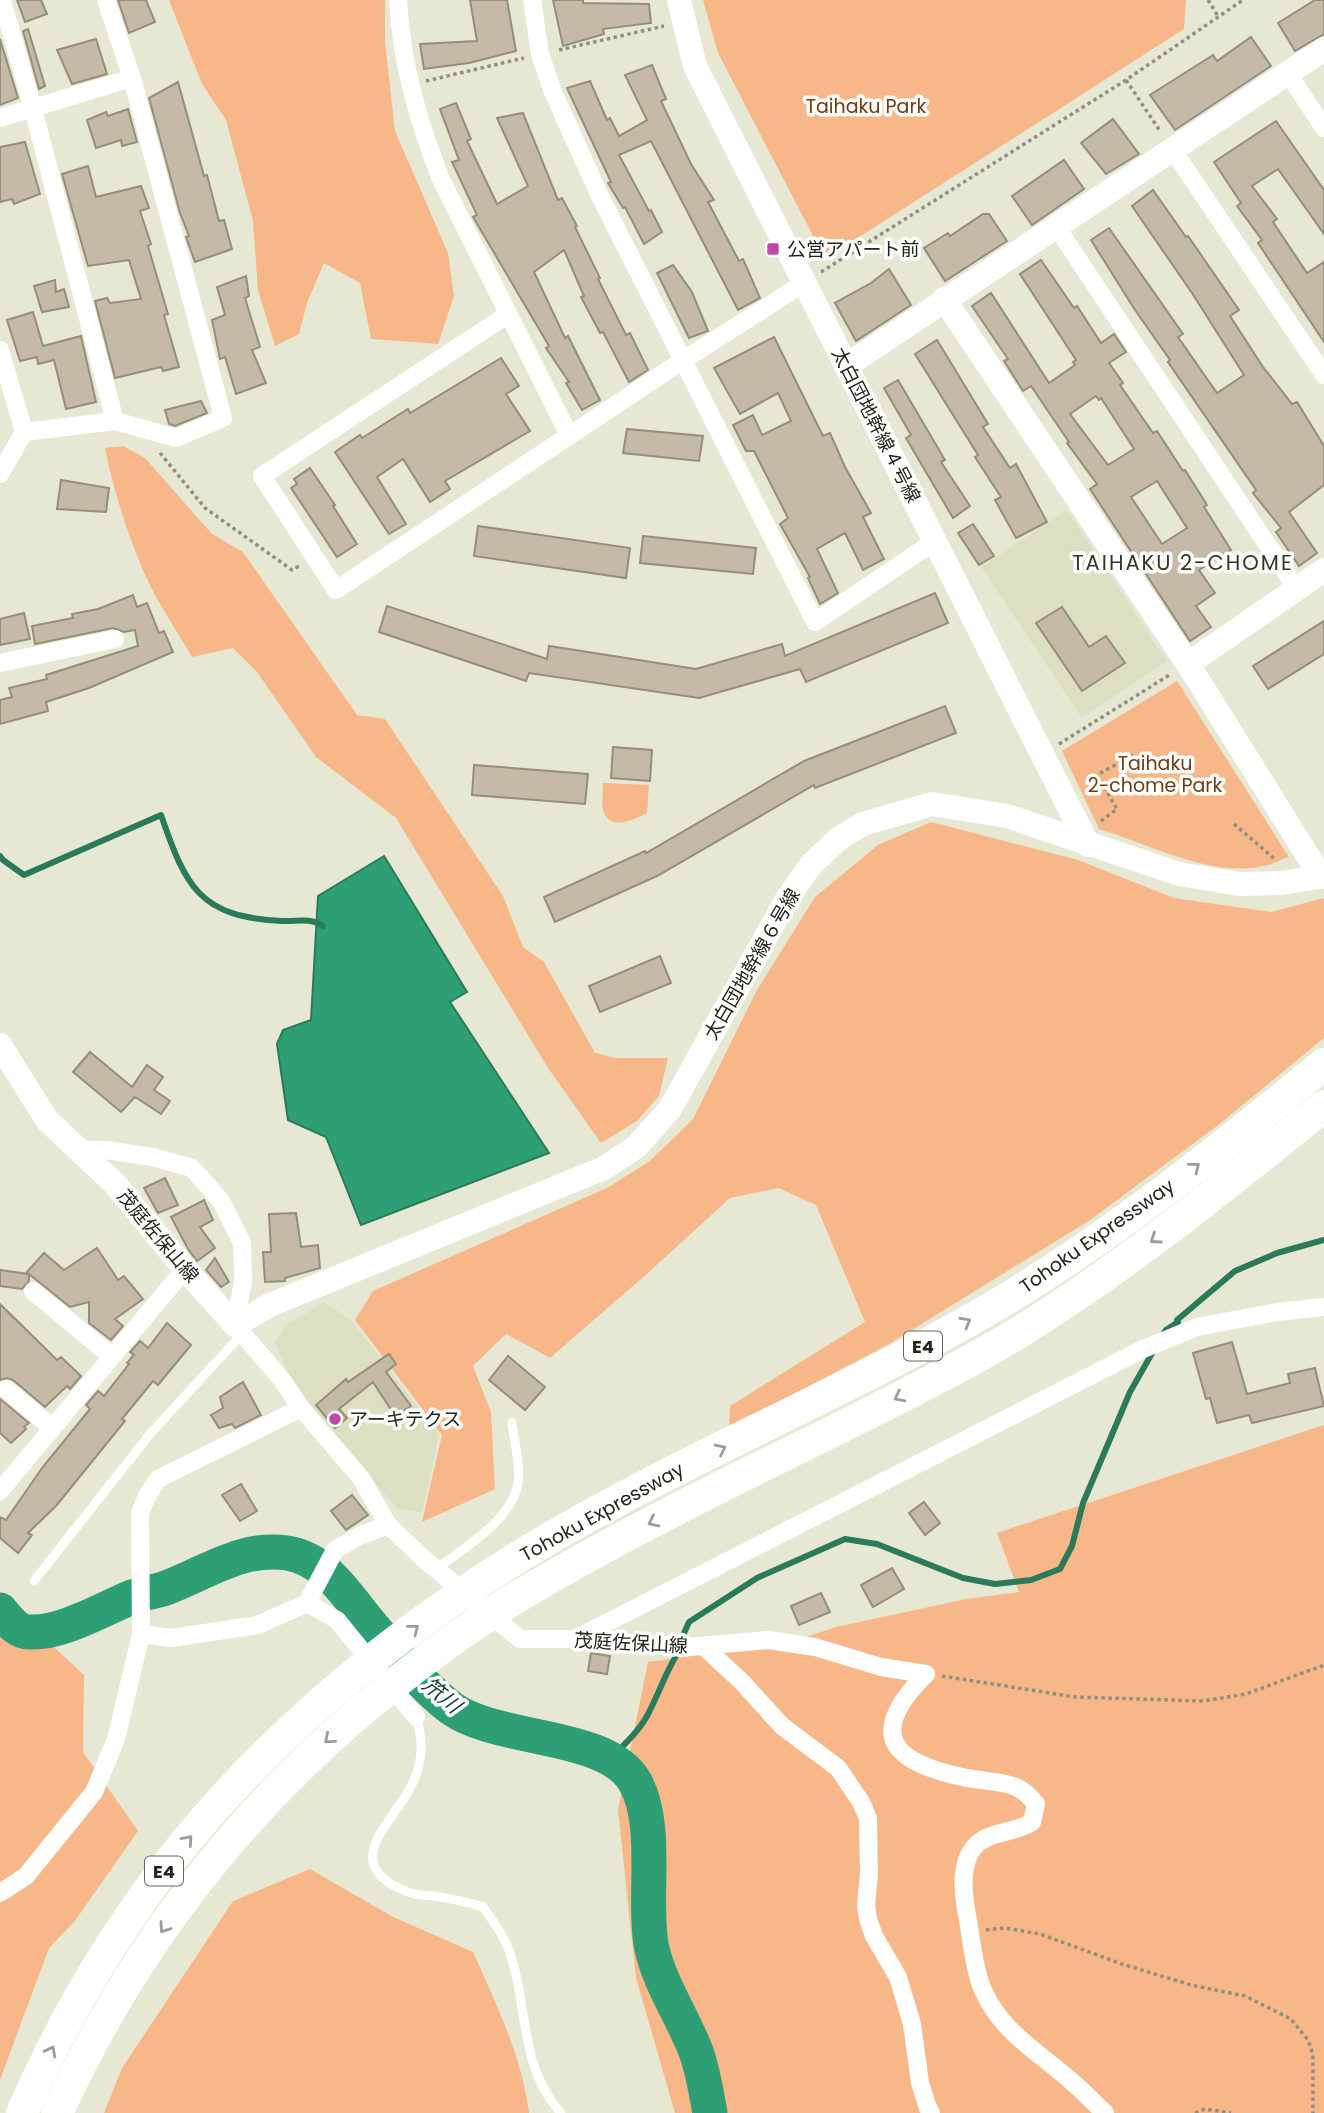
<svg xmlns="http://www.w3.org/2000/svg" width="1324" height="2113" viewBox="0 0 1324 2113" font-family="Poppins,'Noto Sans JP',sans-serif">
  <rect width="100%" height="100%" fill="#e7e8d3"/>
  <g fill="#dddfc2">
    <path d="M1067,510L1167,661L1082,718L981,567Z"/>
    <path d="M324,1302L351,1320L439,1434L422,1513L398,1509L339,1442L288,1375L275,1342L286,1325Z"/>
  </g>
  <g fill="#f7b788">
    <path d="M169,0H385V42L395,131L448,253L454,296L438,344L371,339L360,283L324,263L307,303L299,334L275,346L258,290L253,221L226,120L202,84Z"/>
    <path d="M703,0H1186L1184,29L825,259L718,53Z"/>
    <path d="M123,446L145,458L212,534L243,552L357,715L385,719L503,896L523,947L544,962L595,1053L616,1058H668L659,1096L637,1121L601,1143L548,1068L396,818L316,757L257,672L233,648L192,657C177,631 159,605 146,577C128,536 114,493 105,448Z"/>
    <path d="M1177,681L1289,857C1282,859 1275,863 1268,865C1215,880 1149,844 1099,829L1062,751Z"/>
    <path d="M603,783L649,785L647,813C635,819 613,831 604,813C601,806 603,792 603,783Z"/>
    <path d="M931,822L1078,860L1174,898L1271,912L1324,898V1038L1217,1126L1090,1220L889,1344L729,1428L730,1406L865,1322L816,1205L779,1188L730,1198L649,1272L550,1358L506,1334L473,1366L491,1412L495,1489L422,1522L442,1435L355,1320L373,1291L607,1188L650,1161L693,1119L757,990L815,897L878,845Z"/>
    <path d="M1324,1425V2113H675L636,1978L618,1810L648,1662L788,1643L836,1627L966,1599L1019,1592L997,1533Z"/>
    <path d="M0,1597L84,1675L83,1752L138,1831L74,1922L49,1948L0,2080Z"/>
    <path d="M310,1869L393,1917L473,1952C496,2004 522,2056 529,2113H104L122,2068L233,1901Z"/>
  </g>
  <path fill="#2e9f74" stroke="#2b7a5a" stroke-width="2" d="M384,856L467,992L450,1002L549,1153L361,1225L326,1137L288,1120L277,1044L283,1030L311,1020L318,896Z"/>
  <g fill="none" stroke-linecap="round" stroke-linejoin="round">
    <g stroke="#2b7a5a" stroke-width="6">
      <path d="M0,856L3,860L24,875L161,815C186,887 199,917 282,921C297,922 309,917 323,926"/>
      <path d="M1162,1336L1166,1330L1178,1322L1177,1320L1235,1271L1277,1253L1324,1240"/>
      <path d="M611,1758C624,1745 638,1732 647,1716C660,1692 667,1667 683,1645L680,1642L689,1622L757,1578L845,1539L877,1544L963,1578L995,1584L1031,1580L1060,1569L1072,1546L1083,1503L1130,1392L1155,1348"/>
    </g>
    <path stroke="#2e9f74" stroke-width="35" d="M0,1610C8,1619 16,1632 29,1632C61,1634 103,1609 132,1597C142,1593 153,1592 163,1589C205,1574 241,1546 287,1553C327,1559 348,1598 372,1626C392,1650 427,1690 451,1708C497,1742 607,1732 635,1782C659,1825 643,1895 651,1944C658,1981 681,2014 695,2049C703,2069 706,2092 710,2113"/>
  </g>
  <g fill="#c4baa7" stroke="#968d7b" stroke-width="2" fill-rule="evenodd">
    <path d="M17,0H41L47,14L25,22Z"/>
    <path d="M118,0H146L155,22L129,33Z"/>
    <path d="M470,0H507L516,51L469,63L424,69L420,44L477,41Z"/>
    <path d="M553,0H583V3L649,4L651,23L603,29L604,34L563,46Z"/>
    <path d="M1315,0H1324V34L1295,51L1278,23Z"/>
    <path d="M28,29L45,86L39,89L23,31Z"/>
    <path d="M1251,37L1271,66L1175,130L1150,95L1213,55L1217,61Z"/>
    <path d="M0,39L18,98L0,105Z"/>
    <path d="M96,39L107,74L72,84L57,50Z"/>
    <path d="M652,65L666,99L661,101L691,164L714,200L708,202L739,261L743,259L760,298L738,310L651,141L619,155L649,211L651,210L662,232L644,244L625,207L623,208L608,183L611,182L567,88L590,81L607,120L610,118L619,136L647,120L625,75Z"/>
    <path d="M178,82L204,176L207,175L219,221L224,220L232,249L195,262L187,240L186,237L189,236L180,213L149,98Z"/>
    <path d="M456,103L471,139L467,141L497,204L528,186L497,118L523,113L558,200L562,198L577,226L575,227L600,278L598,279L626,335L630,333L648,370L629,382L603,332L600,333L581,297L584,296L564,250L534,272L565,338L568,336L600,400L582,410L566,383L569,382L546,348L549,346L473,217L477,215L452,162L459,160L440,109Z"/>
    <path d="M128,109L137,142L122,146L121,140L96,148L87,120L106,112L108,116Z"/>
    <path d="M1113,119L1139,154L1106,174L1081,143Z"/>
    <path d="M1276,121L1324,190V234L1278,169L1252,186L1277,219L1273,222L1307,273L1324,262V342L1258,243L1262,240L1237,206L1241,203L1214,162Z"/>
    <path d="M25,142L40,194L14,204L12,199L0,202V147Z"/>
    <path d="M1064,160L1084,189L1032,225L1012,196Z"/>
    <path d="M88,166L96,197L141,186L149,208L140,211L151,244L148,246L168,314L164,315L179,367L163,371L161,367L115,378L95,301L107,298L110,303L141,299L129,260L88,266L62,174Z"/>
    <path d="M1153,190L1186,237L1188,236L1239,310L1230,316L1263,367L1292,404L1297,402L1324,446V485L1289,512L1317,553L1299,566L1276,532L1281,528L1253,493L1256,490L1168,362L1170,360L1135,310L1091,240L1109,228L1183,334L1178,337L1217,393L1244,375L1192,293L1132,206Z"/>
    <path d="M983,214H989L1007,241L945,281L924,248L948,233L950,236Z"/>
    <path d="M1041,260L1074,308L1077,306L1101,343L1114,334L1126,352L1109,363L1123,383L1120,385L1153,433L1157,431L1183,471L1185,470L1207,505L1204,507L1231,550L1199,570L1215,593L1196,606L1211,627L1190,641L1090,489L1097,484L1067,443L1069,442L1031,386L1023,391L1004,361L1008,359L972,306L991,293L1049,383L1075,365L1073,362L1076,360L1020,274ZM1096,396L1099,400L1101,398L1134,449L1108,465L1070,414ZM1157,481L1187,528L1162,544L1131,497Z"/>
    <path d="M673,265L692,292L708,331L689,338L657,273Z"/>
    <path d="M889,269L911,305L856,341L835,303L871,283Z"/>
    <path d="M246,276L249,296L245,298L260,347L252,350L266,383L236,394L225,357L220,359L212,320L225,315L217,287Z"/>
    <path d="M55,280L56,292L64,289L69,307L42,312L34,286Z"/>
    <path d="M33,312L43,346L81,336L96,402L66,409L54,360L38,364L37,357L20,361L7,320Z"/>
    <path d="M774,337L823,436L830,433L845,467L871,513L863,517L884,559L863,570L845,533L817,549L838,593L820,604L808,578L810,577L780,524L788,518L754,451H746L733,425L753,415L762,435L791,421L778,393L740,414L714,368Z"/>
    <path d="M937,340L988,424L983,427L1010,468L1016,464L1047,522L1016,538L995,500L1001,497L975,457L978,455L915,354Z"/>
    <path d="M501,358L519,386L506,394L530,431L445,481L450,489L430,502L403,459L377,477L406,524L389,534L335,452L360,435L362,438L408,409L410,413Z"/>
    <path d="M898,380L945,460L941,462L970,506L953,518L906,438L911,435L884,388Z"/>
    <path d="M201,401L207,413L175,426L169,424L165,410Z"/>
    <path d="M627,429L703,436L699,461L623,453Z"/>
    <path d="M310,468L335,505L333,506L357,544L337,557L291,488L297,484L294,479Z"/>
    <path d="M61,480L109,488L106,512L57,509Z"/>
    <path d="M973,524L994,556L979,565L958,533Z"/>
    <path d="M478,526L630,548L626,578L474,556Z"/>
    <path d="M643,536L756,548L753,574L640,563Z"/>
    <path d="M935,593L948,623L806,682L800,669L699,698L529,673L526,681L379,632L387,606L547,659L549,646L696,669L782,644L785,656Z"/>
    <path d="M133,595L137,607L147,603L159,633L164,631L173,652L89,688L46,702L48,711L0,724V700L12,697L9,688L47,679L46,675L138,646L135,630L124,632L113,628L35,644L32,626L73,618L72,614L98,609Z"/>
    <path d="M1062,607L1089,647L1106,636L1125,663L1082,691L1036,623Z"/>
    <path d="M24,613L30,639L0,645V619Z"/>
    <path d="M1324,621V654L1268,689L1253,666Z"/>
    <path d="M945,706L956,733L815,788L814,785L657,876L555,922L544,897L645,851L646,853L804,761Z"/>
    <path d="M613,747L652,750L650,781L611,778Z"/>
    <path d="M474,765L588,774L585,804L472,795Z"/>
    <path d="M660,956L671,983L600,1012L589,986Z"/>
    <path d="M90,1052L132,1087L147,1065L163,1077L154,1090L170,1101L161,1114L135,1097L121,1112L73,1072Z"/>
    <path d="M165,1178L178,1205L158,1213L144,1188Z"/>
    <path d="M204,1200L213,1220L200,1227L215,1248L197,1261L188,1249L171,1217Z"/>
    <path d="M296,1213L301,1247L318,1245L320,1268L285,1278V1281L265,1282L263,1252H271L269,1214Z"/>
    <path d="M97,1248L118,1280L124,1276L143,1299L115,1319L123,1326L111,1340L89,1323V1302L70,1307L29,1274V1281L22,1289L0,1286V1270L29,1274L27,1272L44,1253L64,1270Z"/>
    <path d="M215,1258L229,1282L221,1287L206,1270Z"/>
    <path d="M0,1304L57,1360L61,1357L81,1376L70,1389L67,1386L45,1407L13,1380L7,1378L0,1380Z"/>
    <path d="M167,1323L191,1345L158,1385L153,1381L122,1419L125,1421L56,1506L28,1533L32,1535L18,1553L0,1538V1517L6,1520L42,1468L90,1409L86,1405L98,1391L104,1396L129,1364L127,1363L134,1355L130,1352L140,1341L148,1348Z"/>
    <path d="M1232,1342L1247,1394L1290,1383L1288,1374L1315,1368L1324,1406L1252,1423L1249,1415L1217,1423L1210,1398L1206,1399L1193,1353Z"/>
    <path d="M389,1354L396,1364L386,1372L411,1406L395,1416L373,1382L339,1409L347,1418L335,1428L316,1405L346,1379L348,1382Z"/>
    <path d="M508,1356L545,1387L525,1410L489,1380Z"/>
    <path d="M243,1382L261,1415L235,1428L232,1424L219,1428L211,1415L223,1408L220,1397Z"/>
    <path d="M0,1399L29,1423L24,1427L26,1429L11,1443L0,1433Z"/>
    <path d="M241,1484L257,1511L240,1521L222,1495Z"/>
    <path d="M352,1495L368,1515L346,1530L331,1511Z"/>
    <path d="M924,1502L940,1523L925,1535L909,1513Z"/>
    <path d="M892,1568L904,1589L873,1607L861,1585Z"/>
    <path d="M821,1593L830,1612L799,1625L791,1606Z"/>
    <path d="M591,1653L610,1656L607,1674L588,1671Z"/>
  </g>
  <g fill="none" stroke-linecap="round" stroke-linejoin="round">
    <g stroke="#8f9081" stroke-width="3.5" stroke-dasharray="3.5 3.5" stroke-linecap="butt">
      <path d="M1208,0L1218,16"/>
      <path d="M559,50L664,26"/>
      <path d="M1126,80L1160,131"/>
      <path d="M426,81L524,58"/>
      <path d="M821,272L1126,80L1243,0"/>
      <path d="M160,453L205,508L292,570L301,565"/>
      <path d="M1059,744L1171,674"/>
      <path d="M1101,821L1117,809L1097,775L1133,755"/>
      <path d="M1234,824L1276,860"/>
      <path d="M942,1676L1075,1697L1203,1701L1246,1694L1324,1665"/>
      <path d="M986,1930L1005,1928L1040,1934L1122,1964L1191,1985L1245,1996L1291,2019L1308,2040L1313,2055V2113"/>
      <path d="M1195,2113L1205,2109L1231,2113"/>
    </g>
    <g stroke="#fff" stroke-width="9">
      <path d="M436,1569C463,1549 513,1519 518,1483C521,1467 514,1440 512,1423"/>
      <path d="M34,1581L150,1434L243,1333"/>
      <path d="M416,1717C423,1738 423,1760 414,1780C398,1820 333,1863 408,1892C417,1896 429,1895 440,1897C454,1899 468,1903 482,1906C492,1919 502,1933 508,1948C529,2002 518,2067 561,2113"/>
    </g>
    <g stroke="#fff" stroke-width="18">
      <path d="M2,0L33,109L115,421"/>
      <path d="M398,0C401,62 418,120 440,177L569,435"/>
      <path d="M532,0L540,54L553,92L599,194L815,622L935,541"/>
      <path d="M1287,72L1324,128"/>
      <path d="M0,118L132,78"/>
      <path d="M1173,150L1324,375"/>
      <path d="M1056,226L1296,588"/>
      <path d="M507,315L262,476L336,590L682,361L804,283"/>
      <path d="M0,350L24,432L0,474"/>
      <path d="M24,432L115,421L176,438L223,418L132,78L106,0"/>
      <path d="M0,663L115,639"/>
      <path d="M78,1150H106L153,1157L192,1168L221,1201L242,1243L243,1281L235,1325L283,1381L301,1408L361,1478L388,1525L424,1559L520,1639H574L688,1647L768,1640L815,1647L881,1667L926,1674"/>
      <path d="M33,1291L111,1356"/>
      <path d="M6,1389L51,1427"/>
      <path d="M0,1491L185,1269"/>
      <path d="M307,1603L335,1550L359,1536L388,1525"/>
      <path d="M141,1634L140,1513L147,1496L158,1479L301,1408"/>
      <path d="M577,1638L1141,1350L1197,1327L1277,1312L1324,1307"/>
      <path d="M703,1646L741,1681L782,1726L838,1768L861,1802L868,1818L869,1874L866,1905L868,1919L874,1936L898,1977L912,2024L920,2083L928,2108L931,2113"/>
      <path d="M926,1674C864,1736 893,1763 967,1778C983,1781 1001,1781 1016,1787C1025,1791 1030,1796 1036,1804L1032,1822C1016,1833 991,1831 977,1844C959,1861 963,1893 967,1915C972,1940 973,1965 982,1988C1000,2031 1037,2051 1070,2080C1082,2090 1093,2102 1105,2113"/>
      <path d="M0,1893L26,1876L94,1792L116,1739L141,1634L171,1638L258,1625L307,1603L337,1620L416,1717"/>
    </g>
    <g stroke="#fff" stroke-width="24">
      <path d="M679,0L695,66L1088,845"/>
      <path d="M944,299L1188,664L1321,877"/>
      <path d="M846,366L1324,49"/>
      <path d="M1188,664L1324,570"/>
      <path d="M0,1045L47,1120L114,1183L185,1269L235,1325L270,1305L604,1168L636,1147L670,1109L787,899L810,866L838,839L863,824L932,804L1007,816L1179,874L1240,884L1281,883L1324,876"/>
    </g>
    <g stroke="#fff" stroke-width="32">
      <path d="M22,2113C53,2042 90,1974 134,1911C236,1761 389,1633 545,1541C690,1456 847,1392 993,1307C1111,1237 1218,1151 1324,1064"/>
      <path d="M57,2113C140,1932 259,1786 417,1666C448,1643 479,1620 512,1600C617,1537 726,1484 835,1430C896,1399 959,1369 1018,1333C1126,1266 1225,1186 1324,1106"/>
    </g>
  </g>
  <defs><path id="oneway-chevron" d="M-2-3.5L2.5 0L-2 3.5" fill="none" stroke-width="1.6" stroke-linecap="round" stroke-linejoin="round" transform="scale(1.75)"/></defs>
  <g stroke="#9c9c99">
    <use href="#oneway-chevron" transform="translate(1195 1167) rotate(-38)"/>
    <use href="#oneway-chevron" transform="translate(1155 1239) rotate(145)"/>
    <use href="#oneway-chevron" transform="translate(966 1322) rotate(-30)"/>
    <use href="#oneway-chevron" transform="translate(899 1397) rotate(153)"/>
    <use href="#oneway-chevron" transform="translate(721 1449) rotate(-26)"/>
    <use href="#oneway-chevron" transform="translate(653 1522) rotate(153)"/>
    <use href="#oneway-chevron" transform="translate(414 1629) rotate(-38)"/>
    <use href="#oneway-chevron" transform="translate(329 1739) rotate(139)"/>
    <use href="#oneway-chevron" transform="translate(188 1840) rotate(-49)"/>
    <use href="#oneway-chevron" transform="translate(164 1928) rotate(125)"/>
    <use href="#oneway-chevron" transform="translate(51 2051) rotate(-62)"/>
  </g>
  <g fill="#be4aa3" stroke="#fff" stroke-width="2.5">
    <rect x="766" y="242" width="14" height="14" rx="3.5"/>
    <circle cx="335" cy="1419" r="7"/>
  </g>
  <g text-anchor="middle" dominant-baseline="central" stroke-width="7" stroke-linejoin="round" paint-order="stroke">
    <g fill="#fff" stroke="#656660" stroke-width="2">
      <rect x="904" y="1331.5" width="38" height="29" rx="5"/>
      <rect x="145" y="1856.5" width="38" height="29" rx="5"/>
    </g>
    <g font-size="18" font-weight="bold" fill="#23241c">
      <text x="923" y="1346">E4</text>
      <text x="164" y="1871">E4</text>
    </g>
    <g font-size="19" fill="#6e3c0e" stroke="#fff">
      <text x="866" y="106">Taihaku Park</text>
      <text x="1155" y="763">Taihaku<tspan x="1155" dy="22">2-chome Park</tspan></text>
    </g>
    <g font-size="19" fill="#23241c" stroke="#fff" text-anchor="start">
      <text x="787" y="249">公営アパート前</text>
      <text x="349" y="1419">アーキテクス</text>
    </g>
    <g font-size="19" fill="#23241c" stroke="#fff">
      <text transform="translate(876 425) rotate(63)">太白団地幹線４号線</text>
      <text transform="translate(752 964) rotate(-60)">太白団地幹線６号線</text>
      <text transform="translate(158 1236) rotate(50)">茂庭佐保山線</text>
      <text transform="translate(1097 1236) rotate(-35)">Tohoku Expressway</text>
      <text transform="translate(602 1512) rotate(-29)">Tohoku Expressway</text>
      <text transform="translate(631 1643) rotate(3)">茂庭佐保山線</text>
    </g>
    <g font-size="21" letter-spacing="2" fill="#353625" stroke="#fff">
      <text x="1183" y="562">TAIHAKU 2-CHOME</text>
    </g>
    <g font-size="21" font-style="italic" fill="#0b3a28" stroke="#fff">
      <text transform="translate(442 1695) rotate(40)">笊川</text>
    </g>
  </g>
</svg>
